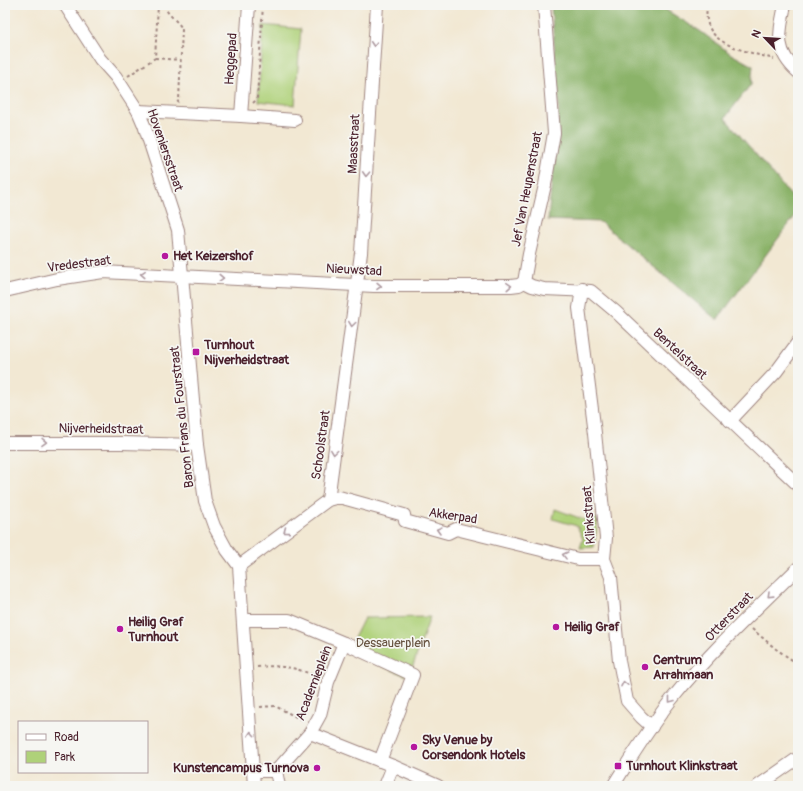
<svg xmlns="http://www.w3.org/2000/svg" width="803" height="791" viewBox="0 0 803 791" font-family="Pangolin,sans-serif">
  <rect width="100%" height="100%" fill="#f6f6f2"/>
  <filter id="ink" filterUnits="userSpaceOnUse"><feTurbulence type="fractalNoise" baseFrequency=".025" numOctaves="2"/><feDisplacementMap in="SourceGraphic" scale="8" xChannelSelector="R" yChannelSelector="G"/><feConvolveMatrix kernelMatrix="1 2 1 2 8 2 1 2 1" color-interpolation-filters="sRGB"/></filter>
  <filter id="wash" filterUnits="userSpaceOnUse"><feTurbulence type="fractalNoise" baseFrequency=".012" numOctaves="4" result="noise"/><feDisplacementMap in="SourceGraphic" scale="16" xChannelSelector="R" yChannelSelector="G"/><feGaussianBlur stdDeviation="0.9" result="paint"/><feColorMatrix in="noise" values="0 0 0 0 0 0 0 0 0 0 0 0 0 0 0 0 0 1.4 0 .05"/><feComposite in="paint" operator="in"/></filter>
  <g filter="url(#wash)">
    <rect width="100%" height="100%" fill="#f2e8d3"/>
    <g fill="#afd179" stroke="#7c7852">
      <path d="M263,25L301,29L295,105L258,101Z"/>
      <path d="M555,509L585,520L598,518L594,547L580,548L583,539L577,526L553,519Z"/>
      <path d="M430,617L409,677L347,652L364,618Z"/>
    </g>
    <path fill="#8bb369" stroke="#6a694a" d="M551,5H658L700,31L731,54L753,66L751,84L725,118L798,204V212L717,320L600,222L548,220L559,106Z"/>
  </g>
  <g filter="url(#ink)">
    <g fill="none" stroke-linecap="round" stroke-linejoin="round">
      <g stroke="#9e847f" stroke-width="14">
        <g id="minor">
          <path d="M65,5L100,59L116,77L138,111L144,125L178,230L197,445L205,501L214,526L227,550L239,566L254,786"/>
          <path d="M785,5C779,34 774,51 798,72"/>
          <path d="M138,111L241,116L249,5"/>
          <path d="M241,116L295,120"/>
          <path d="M524,282L532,286L544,289L591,291L616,312L798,485"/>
          <path d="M524,282L529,254L545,185L554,133L544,5"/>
          <path d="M582,289L579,308L595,433L606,538L604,559L611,577L619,661L627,701L641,717L652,727"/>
          <path d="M5,291L57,279L103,272L374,286H511L519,285L524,282"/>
          <path d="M730,421L776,372L798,342"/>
          <path d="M5,443H121L197,445"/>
          <path d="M328,500L361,253L377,5"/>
          <path d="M239,566L328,500L339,497L404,515L405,521L448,533L456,529L578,559H604"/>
          <path d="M243,620H289L344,643L413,675L380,761"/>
          <path d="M310,733L393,766L438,786"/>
          <path d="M254,771H276L310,733L320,715L328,682L344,643"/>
          <path d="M276,771L279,786"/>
          <path d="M385,786L393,766"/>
          <path d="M613,786C631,757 650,727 671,700C709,653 754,611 798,568"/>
          <path d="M758,786L798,758"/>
        </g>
      </g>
      <g stroke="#9e847f" stroke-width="2" stroke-dasharray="3 3" stroke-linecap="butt">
        <path d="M165,5C166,15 178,20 182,29L179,101L177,102"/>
        <path d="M707,5C706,14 706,24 712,32C723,48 757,54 774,59"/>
        <path d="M155,58L181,60"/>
        <path d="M128,76L155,58L158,5"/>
        <path d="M253,103L257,99L263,5"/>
        <path d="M752,629L776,649L798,664"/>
        <path d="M257,667C282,665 295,667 318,677"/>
        <path d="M260,707L275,706L304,721"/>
      </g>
      <use href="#minor" stroke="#fff" stroke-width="12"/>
    </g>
    <defs><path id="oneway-chevron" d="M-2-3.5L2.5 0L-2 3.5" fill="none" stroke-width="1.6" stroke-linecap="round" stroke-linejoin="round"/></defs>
    <g stroke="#ae9aa0">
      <use href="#oneway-chevron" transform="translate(374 44) rotate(94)"/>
      <use href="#oneway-chevron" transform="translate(366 174) rotate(93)"/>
      <use href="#oneway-chevron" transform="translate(143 274) rotate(-177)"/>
      <use href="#oneway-chevron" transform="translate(221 278) rotate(3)"/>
      <use href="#oneway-chevron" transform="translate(379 286) rotate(1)"/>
      <use href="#oneway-chevron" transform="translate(509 286) rotate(-4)"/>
      <use href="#oneway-chevron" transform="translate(352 324) rotate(98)"/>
      <use href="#oneway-chevron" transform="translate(44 442) rotate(1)"/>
      <use href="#oneway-chevron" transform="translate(334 452) rotate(98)"/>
      <use href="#oneway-chevron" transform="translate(439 530) rotate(-165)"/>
      <use href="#oneway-chevron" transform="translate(286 531) rotate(143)"/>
      <use href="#oneway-chevron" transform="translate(565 555) rotate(-166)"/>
      <use href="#oneway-chevron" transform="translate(770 595) rotate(136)"/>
      <use href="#oneway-chevron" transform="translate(624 684) rotate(-102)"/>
      <use href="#oneway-chevron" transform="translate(671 700) rotate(128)"/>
      <use href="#oneway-chevron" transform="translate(251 734) rotate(-95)"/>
    </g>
  </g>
  <g fill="#b5179e" stroke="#f6f6f2" stroke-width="1.5">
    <circle cx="165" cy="256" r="4"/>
    <rect x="192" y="348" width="8" height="8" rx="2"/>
    <circle cx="556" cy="627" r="4"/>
    <circle cx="120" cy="629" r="4"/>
    <circle cx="645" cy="667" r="4"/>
    <circle cx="414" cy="747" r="4"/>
    <rect x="614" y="762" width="8" height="8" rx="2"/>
    <circle cx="317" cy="768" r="4"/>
  </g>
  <g text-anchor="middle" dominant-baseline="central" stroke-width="3.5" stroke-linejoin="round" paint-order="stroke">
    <g font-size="13" fill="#4a1f2b" stroke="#f6f6f2">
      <text transform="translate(231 59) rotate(-86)">Heggepad</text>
      <text transform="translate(354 144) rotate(-87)">Maasstraat</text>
      <text transform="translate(165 150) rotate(71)">Hoveniersstraat</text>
      <text transform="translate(527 189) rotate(-79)">Jef Van Heupenstraat</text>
      <text transform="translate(79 264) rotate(-7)">Vredestraat</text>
      <text transform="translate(354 270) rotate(3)">Nieuwstad</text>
      <text transform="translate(680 354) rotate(43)">Bentelstraat</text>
      <text transform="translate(182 417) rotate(-96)">Baron Frans du Fourstraat</text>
      <text transform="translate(101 429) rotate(1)">Nijverheidstraat</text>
      <text transform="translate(321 445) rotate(-82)">Schoolstraat</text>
      <text transform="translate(589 515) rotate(-94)">Klinkstraat</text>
      <text transform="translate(453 516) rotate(9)">Akkerpad</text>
      <text transform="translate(729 617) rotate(-46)">Otterstraat</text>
      <text transform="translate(314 683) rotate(-69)">Academieplein</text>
    </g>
    <g font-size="13" font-weight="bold" fill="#4a1f2b" stroke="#f6f6f2" text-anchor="start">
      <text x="173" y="256">Het Keizershof</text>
      <text x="204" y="345">Turnhout<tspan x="204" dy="15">Nijverheidstraat</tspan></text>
      <text x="128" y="622">Heilig Graf<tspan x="128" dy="15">Turnhout</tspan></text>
      <text x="564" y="627">Heilig Graf</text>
      <text x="653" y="660">Centrum<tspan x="653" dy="15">Arrahmaan</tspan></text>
      <text x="422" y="740">Sky Venue by<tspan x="422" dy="15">Corsendonk Hotels</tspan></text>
      <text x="626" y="766">Turnhout Klinkstraat</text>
      <text x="309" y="768" text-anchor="end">Kunstencampus Turnova</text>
    </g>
    <g font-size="13" fill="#685442" stroke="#f6f6f2">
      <text x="393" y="643">Dessauerplein</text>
    </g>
  </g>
  <rect width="803" height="791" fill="none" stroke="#f6f6f2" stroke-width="20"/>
  <rect x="18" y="721" width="130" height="52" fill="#f6f6f2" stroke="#b1a0a2"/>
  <rect x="26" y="734" width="20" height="6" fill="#ffffff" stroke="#b1a0a2"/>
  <text x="54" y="741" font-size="12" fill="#4a1f2b">Road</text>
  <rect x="26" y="751" width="20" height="12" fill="#afd179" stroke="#b1a0a2"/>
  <text x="54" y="761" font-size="12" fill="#4a1f2b">Park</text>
  <g transform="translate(765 38) rotate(295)" stroke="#f6f6f2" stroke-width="3" paint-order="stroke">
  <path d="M0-3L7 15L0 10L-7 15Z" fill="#4a1f2b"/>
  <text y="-6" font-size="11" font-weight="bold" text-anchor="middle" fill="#4a1f2b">N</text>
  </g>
</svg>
